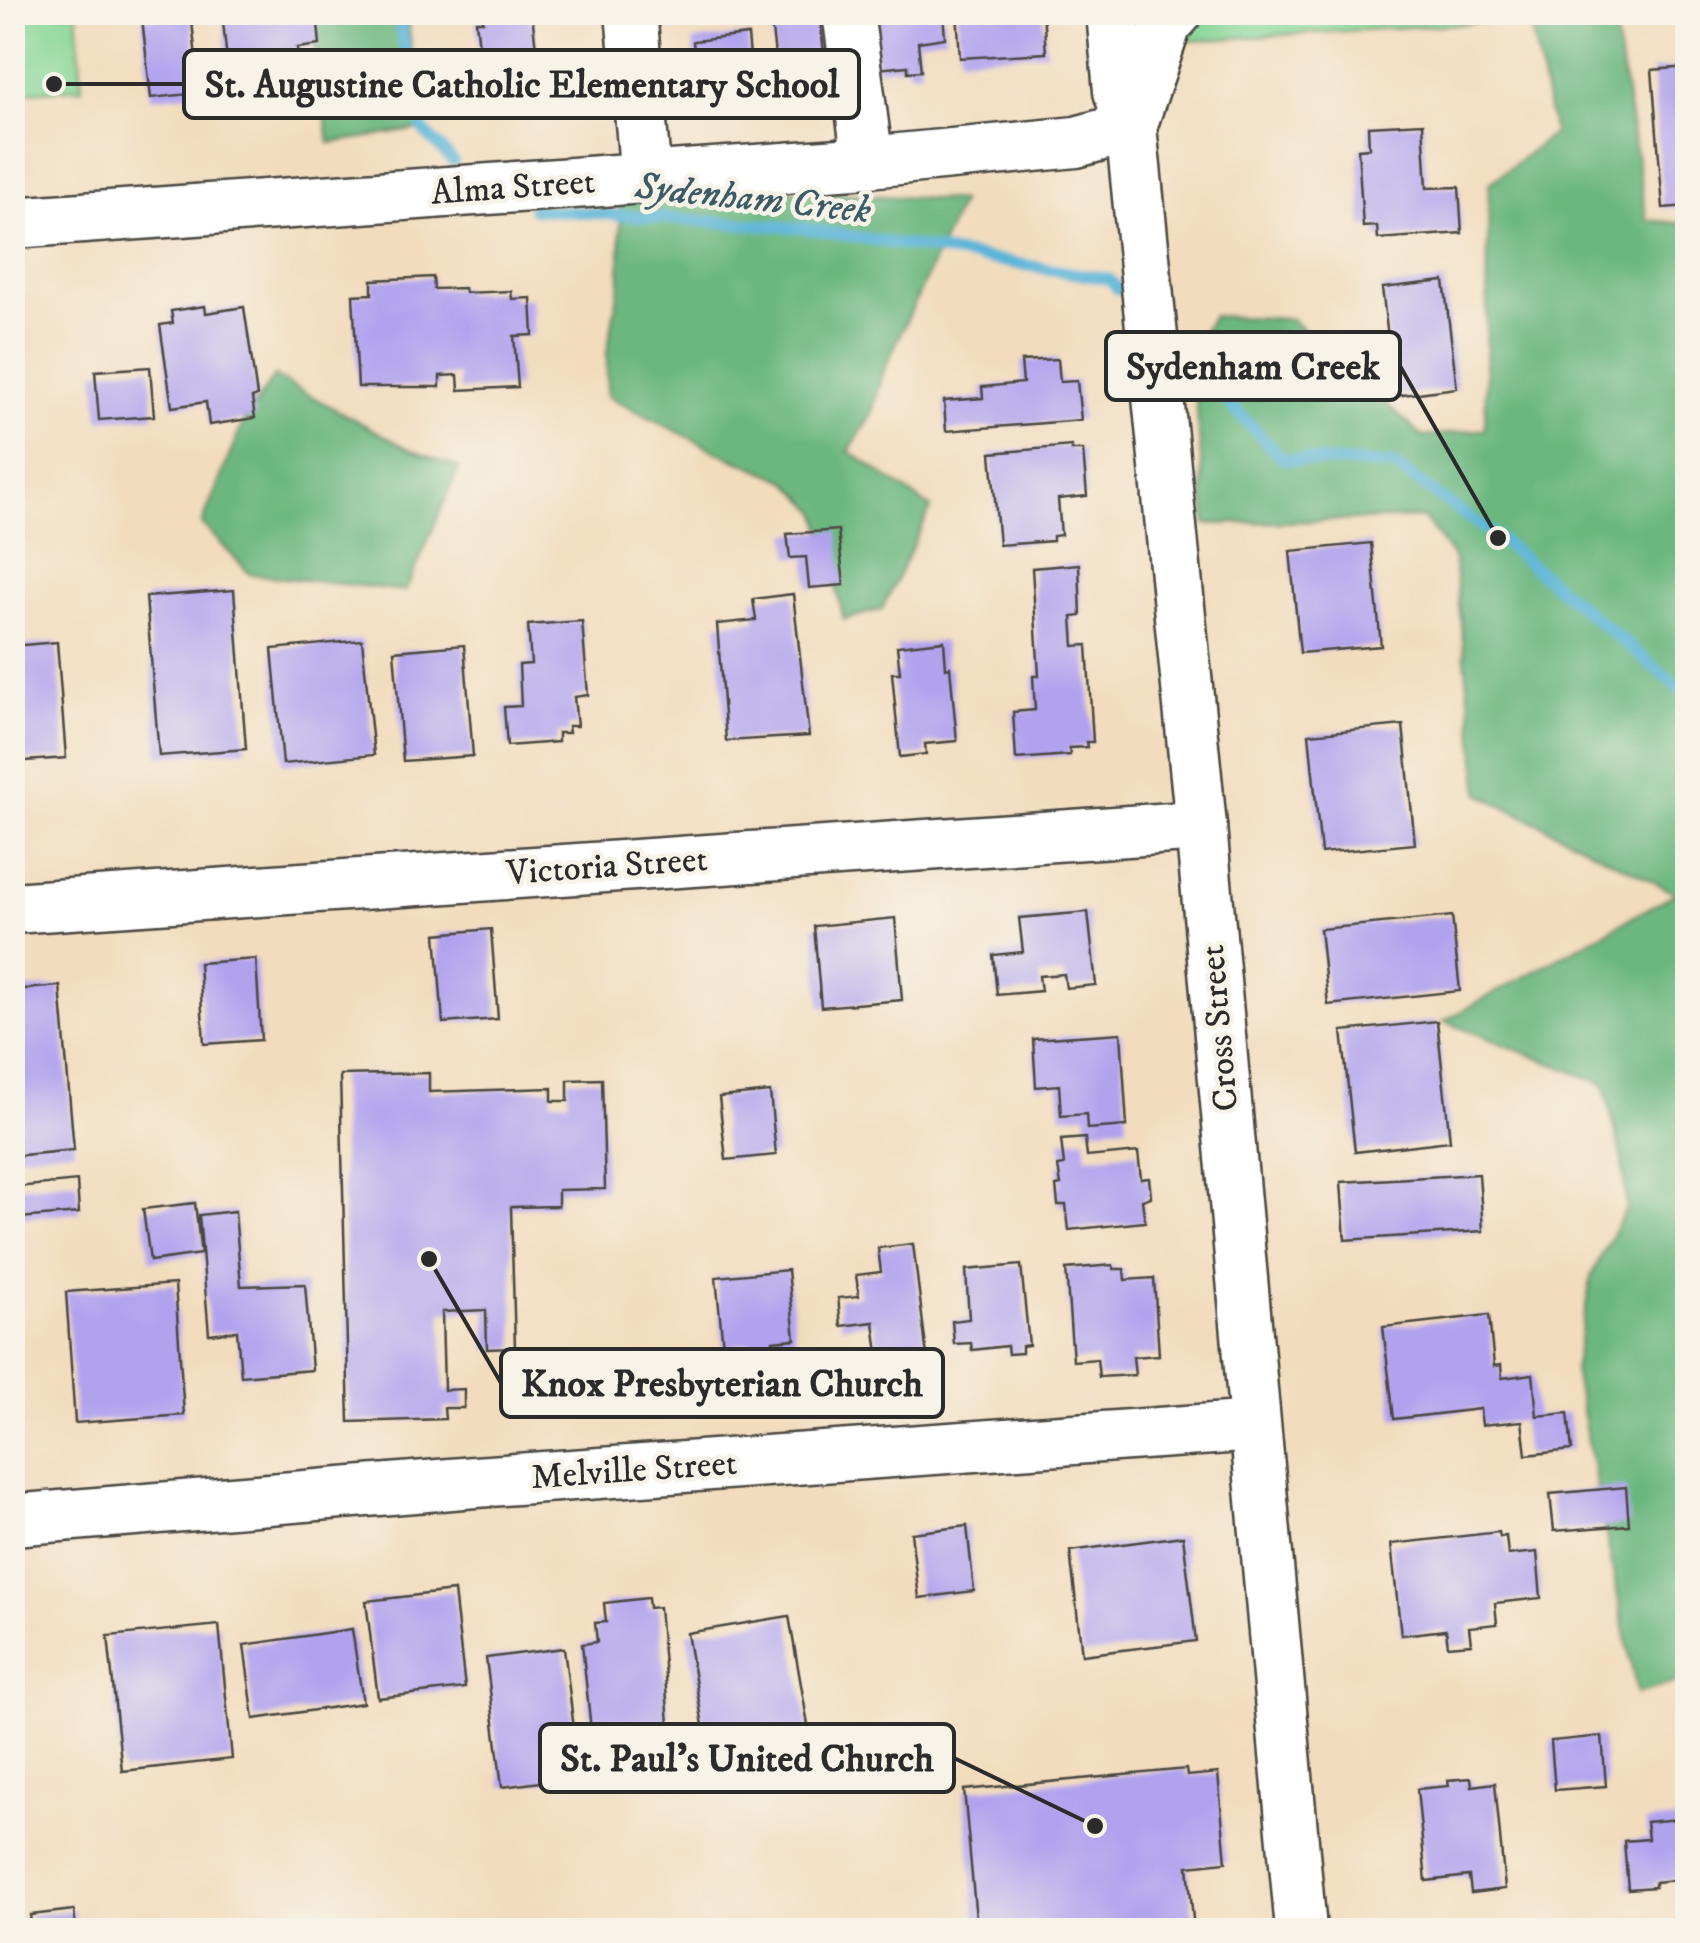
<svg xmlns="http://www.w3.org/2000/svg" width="1700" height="1943" viewBox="0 0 1700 1943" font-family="'IM FELL DW Pica',serif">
  <rect width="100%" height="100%" fill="#f7f3e8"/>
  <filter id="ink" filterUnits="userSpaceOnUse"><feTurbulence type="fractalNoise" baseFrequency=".01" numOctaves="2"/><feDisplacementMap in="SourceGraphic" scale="20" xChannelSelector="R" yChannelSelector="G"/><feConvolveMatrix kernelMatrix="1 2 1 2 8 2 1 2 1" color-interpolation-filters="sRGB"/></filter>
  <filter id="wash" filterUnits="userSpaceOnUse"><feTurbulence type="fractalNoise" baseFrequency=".0048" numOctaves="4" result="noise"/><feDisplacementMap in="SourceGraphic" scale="40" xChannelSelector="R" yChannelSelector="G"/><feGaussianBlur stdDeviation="2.25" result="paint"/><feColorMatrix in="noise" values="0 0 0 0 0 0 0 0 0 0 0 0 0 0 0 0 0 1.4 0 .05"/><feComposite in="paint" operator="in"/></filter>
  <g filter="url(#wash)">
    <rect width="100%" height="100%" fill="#f2dcbd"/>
    <g fill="#86d696" stroke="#588060" stroke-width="2.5">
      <path d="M18,13H77L82,88L13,93V16Z"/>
      <path d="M1091,13H1570L1518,20L1096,47Z"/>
    </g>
    <g fill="#6cb77f" stroke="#4c7155" stroke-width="2.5">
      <path d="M311,13H407L422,129L329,143Z"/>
      <path d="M1613,17L1647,220L1688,224L1687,1679L1637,1694L1574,1370L1592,1274L1627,1207L1622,1159L1604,1084L1444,1021L1676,893L1480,794L1454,559L1424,518L1206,524L1192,347L1213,316L1291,319L1423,437L1485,429L1489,184L1554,133L1529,18Z"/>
      <path d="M621,180L961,201L884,370L871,416L849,451L931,508L882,609L844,620L818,512L787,481L720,453L607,396V352L620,283Z"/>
      <path d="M274,376L411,450L459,468L406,591L250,574L202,524L242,425Z"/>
    </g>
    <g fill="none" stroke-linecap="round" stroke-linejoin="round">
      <g stroke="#5bb5d8" stroke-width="12">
        <path d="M397,12L422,129L453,161"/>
        <path d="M533,209L802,228L1109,279L1118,289"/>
        <path d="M1184,357L1283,459L1394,465L1498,538L1688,695"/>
      </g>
    </g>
    <g id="blocks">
      <g fill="#b1a2ee">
        <path d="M222,12H317L320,45L297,48L301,83L230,90Z"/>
        <path d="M482,12H532L536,50L546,49L549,87L516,90L513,59L490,62L489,55L480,56L476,21H483Z"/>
        <path d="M770,12H819L827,77L778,82Z"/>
        <path d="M871,12H943L945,38L918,42L921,71L908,72V66L877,69Z"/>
        <path d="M957,12H1043L1046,53L960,58Z"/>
        <path d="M191,13L200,93L151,98L142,19Z"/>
        <path d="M748,35L752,79L697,85L693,41Z"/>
        <path d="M1688,67V206L1663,208L1652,70Z"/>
        <path d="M1423,123L1427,188L1459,187L1462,233L1378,239L1377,226L1363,227L1358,149L1369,148L1368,126Z"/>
        <path d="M433,277L434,289L464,288L465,293L511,291L512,299L531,298L533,335L514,336L518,387L459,390L458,375L440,376V387H358L353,295L372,294V280Z"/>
        <path d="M1444,281L1457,388L1395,396L1382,288Z"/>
        <path d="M205,306L206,313L244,307L257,396L252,398L255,418L209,425L206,402L172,407L160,325L173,323L171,311Z"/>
        <path d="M15,350L24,454L12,455V351Z"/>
        <path d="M1058,359L1060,382L1077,381L1081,420L946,431L944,401L983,398L982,387L1023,383L1021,361Z"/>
        <path d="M150,367L154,416L99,420L95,371Z"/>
        <path d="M1071,446V450H1083L1087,496L1058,499L1061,535L1053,536V541L999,545L991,453Z"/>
        <path d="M838,530L844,585L809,588L806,557L790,558L787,534Z"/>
        <path d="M1371,543L1381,646L1300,653L1290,551Z"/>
        <path d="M1079,564L1081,616L1072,617L1074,646L1087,645L1093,742H1086L1087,747L1069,748L1070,755L1016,759L1013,712L1035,710L1033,676H1039L1032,568Z"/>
        <path d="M234,590L246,749L159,756L146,597Z"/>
        <path d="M793,594L809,736L726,741L717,624L756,620L753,599Z"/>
        <path d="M582,621L588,695L574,697L577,726H568L569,733H558V742L507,746L504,707L521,706L519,665L531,664L528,625Z"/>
        <path d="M362,640L374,755L283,764L272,649Z"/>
        <path d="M944,641L946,668L950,667L957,741L925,744L926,754L900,757L892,673H900L897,646Z"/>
        <path d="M57,642L66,758L12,762V646Z"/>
        <path d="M464,645L473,756L403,761L394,651Z"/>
        <path d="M1403,725L1415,844L1321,853L1309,734Z"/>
        <path d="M1088,912L1096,985L1066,988L1064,974L1039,976L1041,991L997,995L993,955L1023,952L1019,918Z"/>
        <path d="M1452,916L1460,991L1328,1005L1320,929Z"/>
        <path d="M895,918L902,1000L821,1007L814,926Z"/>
        <path d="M491,929L498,1019L443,1023L436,934Z"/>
        <path d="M256,959L261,1040L204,1044L199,963Z"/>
        <path d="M60,986L74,1150L12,1156V990Z"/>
        <path d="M1437,1021L1450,1141L1355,1152L1342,1031Z"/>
        <path d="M1121,1033L1127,1126L1087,1129L1086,1114L1061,1116L1059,1085L1036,1087L1033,1039Z"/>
        <path d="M429,1073V1092L552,1088V1101H568V1080L602,1079L605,1189L558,1190V1206L511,1207L515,1348L487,1349L486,1310L442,1312L444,1390L464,1389V1408H444L445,1419L349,1422L340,1075Z"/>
        <path d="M770,1092L776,1155L726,1160L719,1097Z"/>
        <path d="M1085,1138L1087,1157L1138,1152L1141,1179L1149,1178L1151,1197L1142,1200L1145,1222L1069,1230L1066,1205H1058L1056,1186L1061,1185L1058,1166L1064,1165L1061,1140Z"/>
        <path d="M1479,1174L1483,1231L1345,1240L1341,1182Z"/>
        <path d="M77,1181L79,1213L19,1218L16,1187Z"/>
        <path d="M195,1203L201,1254L150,1261L143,1209Z"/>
        <path d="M235,1211L241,1286L305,1284L312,1370L241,1376L237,1331L209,1334L199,1215Z"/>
        <path d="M913,1244L929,1372L881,1378L874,1322L841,1326L838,1298L859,1296L856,1275L881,1272L878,1248Z"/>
        <path d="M1021,1265L1029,1345L1022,1346V1353L1008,1354L1007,1346L972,1350L971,1343L954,1344L952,1321L969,1319L966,1270Z"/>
        <path d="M1113,1265L1114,1269H1124L1125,1280L1154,1278L1159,1355L1133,1357L1135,1375L1099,1377L1097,1359L1073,1361L1066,1269Z"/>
        <path d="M788,1270L795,1339L773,1341L774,1351L752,1353L751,1343L723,1347L716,1277Z"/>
        <path d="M175,1284L184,1415L75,1423L66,1292Z"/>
        <path d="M1489,1315L1494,1366L1501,1365L1502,1378L1533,1374L1537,1416L1568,1413L1572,1450L1526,1455L1522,1421L1482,1425L1480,1409L1394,1419L1383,1327Z"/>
        <path d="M1626,1487L1629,1525L1554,1531L1550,1494Z"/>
        <path d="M967,1526L974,1591L919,1598L911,1533Z"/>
        <path d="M1499,1532L1500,1537L1506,1536L1508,1555L1537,1552L1541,1598L1495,1603L1497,1624L1469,1627L1471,1644L1448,1646L1446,1630L1401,1635L1391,1544Z"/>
        <path d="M1183,1536L1196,1641L1082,1655L1070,1551Z"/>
        <path d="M454,1591L465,1688L378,1698L366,1601Z"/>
        <path d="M648,1598L649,1608L659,1607L669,1723L591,1730L582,1644L597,1642L595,1623L606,1622L604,1603Z"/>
        <path d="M789,1616L811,1742L709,1760L687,1633Z"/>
        <path d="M219,1625L232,1759L122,1771L108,1636Z"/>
        <path d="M352,1629L363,1703L254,1719L244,1645Z"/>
        <path d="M564,1648L580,1777L502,1787L486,1658Z"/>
        <path d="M1602,1736L1606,1786L1555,1790L1551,1741Z"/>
        <path d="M1186,1769L1187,1776L1218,1773L1226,1862L1188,1866L1194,1930H977L964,1790Z"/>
        <path d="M1471,1778L1472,1786L1495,1783L1505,1889L1471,1893L1469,1876L1426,1881L1417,1789L1449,1786L1448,1780Z"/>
        <path d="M1679,1819L1681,1835H1688V1879L1655,1882V1887L1628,1889L1624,1841L1648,1839L1646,1822Z"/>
        <path d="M74,1910L76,1930H32L30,1915Z"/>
      </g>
    </g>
  </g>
  <g filter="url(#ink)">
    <use href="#blocks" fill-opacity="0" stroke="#494641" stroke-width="2.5"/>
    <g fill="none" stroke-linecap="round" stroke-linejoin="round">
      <g stroke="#494641" stroke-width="55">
        <g id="minor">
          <path d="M631,12L646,178"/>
          <path d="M848,12L868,162"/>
          <path d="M1112,12L1119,91L1131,127L1201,826L1301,1930"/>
          <path d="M1131,127L1166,24L1177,12"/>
          <path d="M12,223L868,162L1076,142L1131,127"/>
          <path d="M12,908L1201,826"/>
          <path d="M12,1520L475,1482L1255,1426"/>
        </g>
      </g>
      <use href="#minor" stroke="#fff" stroke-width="50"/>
    </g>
  </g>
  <g text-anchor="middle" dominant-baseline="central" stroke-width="9" stroke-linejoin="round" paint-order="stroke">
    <g font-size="35" fill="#2b2b2b" stroke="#f7f3e8">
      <text transform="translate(513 188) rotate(-4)">Alma Street</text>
      <text transform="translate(607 867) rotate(-4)">Victoria Street</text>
      <text transform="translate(1220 1028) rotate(-95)">Cross Street</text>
      <text transform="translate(634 1471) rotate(-4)">Melville Street</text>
    </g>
    <g font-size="38" font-style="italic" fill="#3c5b68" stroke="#f7f3e8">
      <text transform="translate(753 199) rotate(6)">Sydenham Creek</text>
    </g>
  </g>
  <path fill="none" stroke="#2b2b2b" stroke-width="4" d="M54 84L184 84M1498 538L1400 366M429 1259L501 1383M1095 1826L954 1758"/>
  <g fill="#2b2b2b" stroke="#f7f3e8" stroke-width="4">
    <circle cx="54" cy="84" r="10"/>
    <circle cx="1498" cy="538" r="10"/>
    <circle cx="429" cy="1259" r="10"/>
    <circle cx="1095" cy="1826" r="10"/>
  </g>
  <g fill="#f7f3e8" stroke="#2b2b2b" stroke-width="4">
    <rect x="184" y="50" width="675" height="68" rx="10"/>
    <rect x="1106" y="332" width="294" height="68" rx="10"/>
    <rect x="501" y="1349" width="442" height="68" rx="10"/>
    <rect x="540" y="1724" width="414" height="68" rx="10"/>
  </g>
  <g font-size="38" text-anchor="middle" font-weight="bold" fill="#2b2b2b">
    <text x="522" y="97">St. Augustine Catholic Elementary School</text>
    <text x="1253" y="379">Sydenham Creek</text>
    <text x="722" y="1396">Knox Presbyterian Church</text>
    <text x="747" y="1771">St. Paul's United Church</text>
  </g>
  <rect width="1700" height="1943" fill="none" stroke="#f7f3e8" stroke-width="50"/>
</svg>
